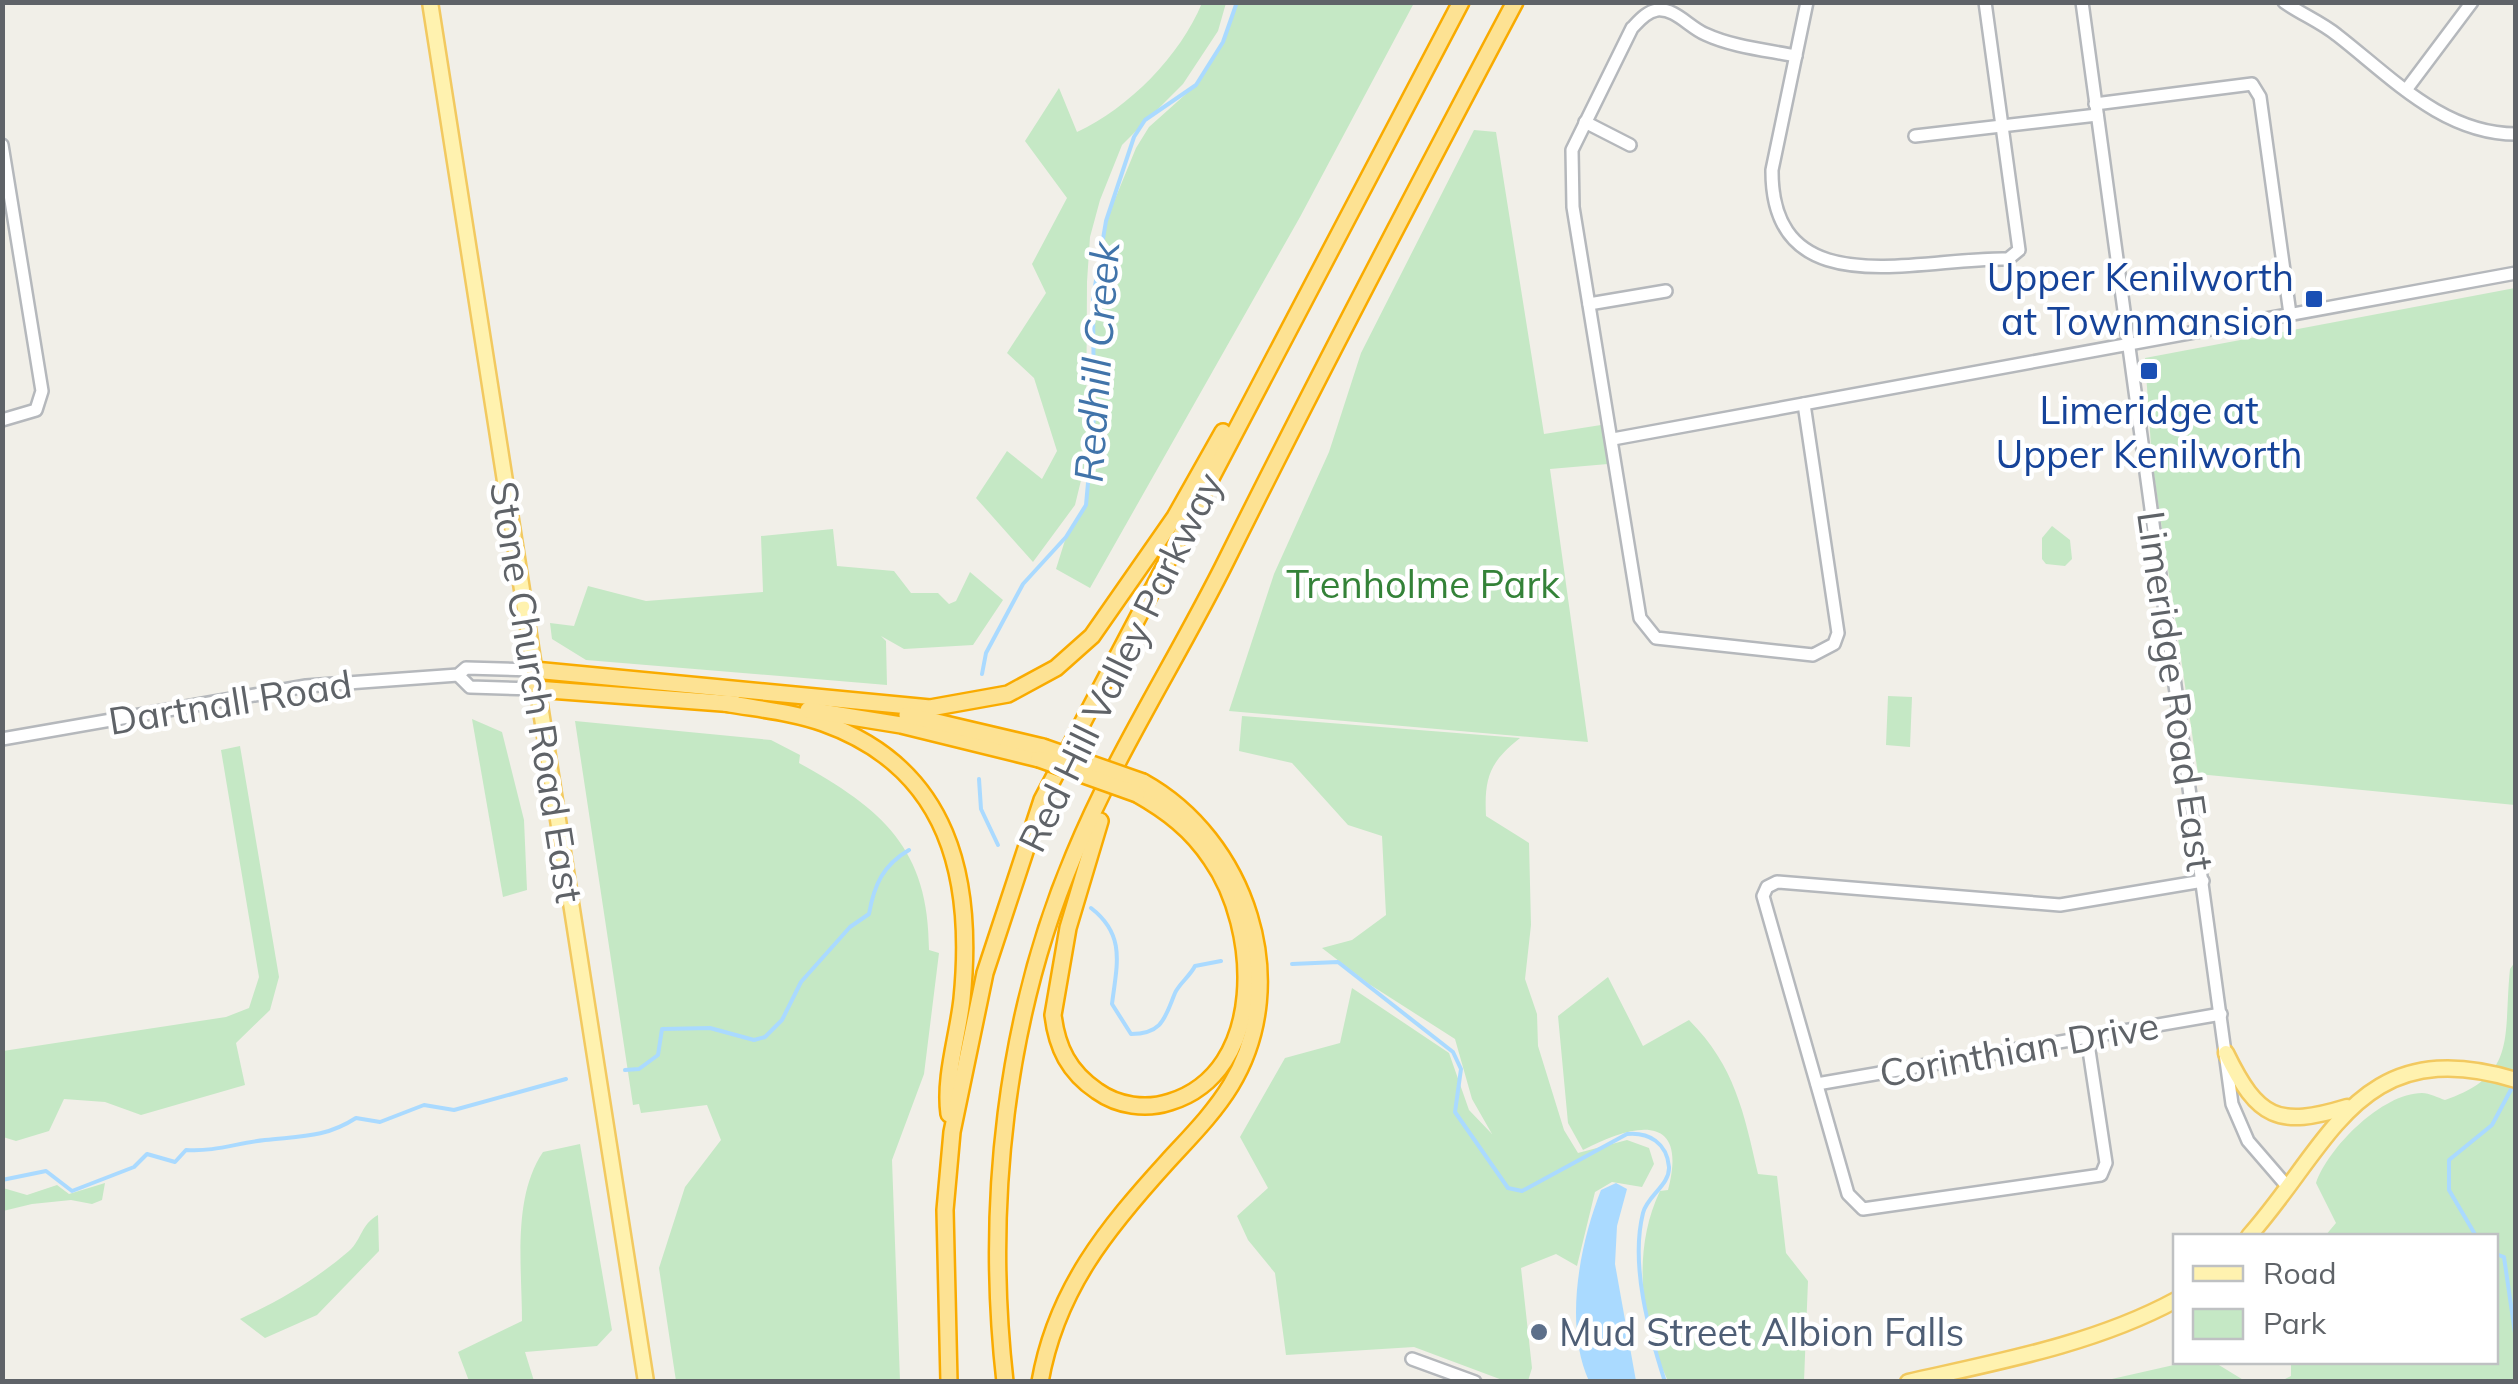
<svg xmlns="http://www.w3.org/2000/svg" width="2518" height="1384" viewBox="0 0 2518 1384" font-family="Mulish,sans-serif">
  <rect width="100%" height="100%" fill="#f1efe8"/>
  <g fill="#c5e8c5">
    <path d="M1202,3H1226L1218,31L1183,84L1122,145L1100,200L1090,237L1087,282L1086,460L1075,505L1033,562L976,498L1007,451L1042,479L1057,451L1034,378L1007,353L1046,293L1032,264L1067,198L1025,141L1059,88L1077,132C1129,108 1180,56 1202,3Z"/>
    <path d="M1237,3H1414L1300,217L1090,588L1056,569L1066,537L1086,505L1094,417L1093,298L1106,221L1136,148L1149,127L1196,85L1223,42Z"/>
    <path d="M1474,130L1496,132L1544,434L1601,425L1608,464L1550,469L1588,742L1229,711L1274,574L1329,452L1361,353Z"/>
    <path d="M2515,288V805L2198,774L2152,461L2145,358Z"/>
    <path d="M2052,526L2070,540L2072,559L2065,566L2046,564L2042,559V538Z"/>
    <path d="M833,529L837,566L894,571L911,593H938L949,604L956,601L970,572L1003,600L973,645L904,649L881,636L886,641L887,685L586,660L552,639L550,623L574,626L588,586L646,601L763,592L761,536Z"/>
    <path d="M1888,696L1912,697L1910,747L1886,745Z"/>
    <path d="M1242,716L1520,738C1490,762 1484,777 1486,816L1529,843L1531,925L1525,979L1537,1014L1538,1046L1564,1130L1578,1153L1627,1140L1649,1148L1654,1164L1642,1187L1612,1182L1595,1192L1577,1266L1556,1254L1521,1268L1532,1368L1528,1381H1505L1414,1347L1286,1355L1275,1273L1248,1240L1237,1216L1268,1188L1240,1137L1285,1058L1340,1043L1352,988L1449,1053L1469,1110L1492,1134L1472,1099L1455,1039L1369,984L1322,948L1352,940L1386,915L1382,836L1348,825L1292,763L1239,751Z"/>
    <path d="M472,719L502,732L524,820L527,890L503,897Z"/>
    <path d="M575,721L771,740L800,755L799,763C882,809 929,848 929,950L939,953L924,1074L892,1160L900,1381H676L659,1268L685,1187L721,1140L707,1105L641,1113L639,1104L633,1105Z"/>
    <path d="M240,746L279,977L270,1010L236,1043L245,1085L141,1115L105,1102L64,1099L49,1131L16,1141L3,1137V1051L226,1017L249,1008L259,977L221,750Z"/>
    <path d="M2515,962V1381L2279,1382L2291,1376V1362H2496V1236H2325L2336,1223L2316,1183C2328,1148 2382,1093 2422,1093C2429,1093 2439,1098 2445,1100C2518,1075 2503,1037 2510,969Z"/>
    <path d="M1608,977L1643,1046L1689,1020C1735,1066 1744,1113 1758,1174L1777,1176L1786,1253L1808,1281L1804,1381H1668C1640,1324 1632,1249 1660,1191L1668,1190C1689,1110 1632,1124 1583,1150L1568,1123L1558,1016Z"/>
    <path d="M580,1144L612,1330L597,1346L525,1352L534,1381H469L458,1352L522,1321C522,1267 512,1198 543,1152Z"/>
    <path d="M105,1183L102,1200L92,1204L71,1200L32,1204L3,1211V1188L27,1195L57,1185L69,1194Z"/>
    <path d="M378,1215L379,1251L317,1315L265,1338L240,1319C281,1300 315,1280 349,1251C362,1239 361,1224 378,1215Z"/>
    <path d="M2187,1362H2214L2245,1381H2103Z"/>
  </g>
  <path fill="#aadaff" d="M1616,1183L1627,1189L1617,1226L1615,1264L1636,1381H1589C1564,1326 1579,1246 1601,1190Z"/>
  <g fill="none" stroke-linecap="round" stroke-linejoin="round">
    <g stroke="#aadaff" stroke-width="4">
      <path d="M982,674L986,653L1023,584L1066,537L1086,505L1094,417L1093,298L1106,221L1134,137L1145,120L1196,85L1223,42L1237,2"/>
      <path d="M979,779L981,809L998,845"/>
      <path d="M1091,908C1126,935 1117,964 1112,1004L1131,1034C1163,1034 1165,1017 1175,993C1179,984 1190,976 1195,966L1221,961"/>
      <path d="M1292,964L1338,962L1453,1052L1461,1069L1455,1112L1508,1188L1522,1191L1627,1134C1649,1132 1667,1143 1669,1167C1670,1185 1647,1196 1643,1213C1630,1265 1649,1332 1665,1382"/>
      <path d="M625,1070L639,1069L658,1055L662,1029L710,1028L754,1040L765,1037L782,1020L801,982L850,927L869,914C874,885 883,865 909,850"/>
      <path d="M2,1180L46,1171L72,1191L134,1167L147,1154L175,1162L186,1150C215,1152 237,1143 265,1140C300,1136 325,1138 356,1118L380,1122L424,1105L454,1110L566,1079"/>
      <path d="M2476,1236L2449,1190V1160L2492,1125L2514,1084"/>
      <path d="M2496,1254L2504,1257L2516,1340"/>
    </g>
    <g stroke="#b5b8bc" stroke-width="16">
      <g id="minor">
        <path d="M1807,2L1772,170C1771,309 1923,256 2008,259L2019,250L1985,2"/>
        <path d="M2082,2L2232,1104L2248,1141L2286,1185"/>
        <path d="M2284,2C2301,14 2321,22 2337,35C2390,76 2443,134 2516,134"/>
        <path d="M1796,56C1766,50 1733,47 1705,34C1689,27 1675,8 1657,10C1646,12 1639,21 1632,28L1572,150L1573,207L1640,618L1656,638L1813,655L1834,644L1838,633L1804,404"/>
        <path d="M2406,90L2472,2"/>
        <path d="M2095,104L2252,84L2260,97L2290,314"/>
        <path d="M1585,122L1630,145"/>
        <path d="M1915,136L2097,115"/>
        <path d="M2,145L42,391L36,410L2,420"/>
        <path d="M1589,304L1666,291"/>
        <path d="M1613,439L2516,273"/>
        <path d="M458,675L470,687L536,689"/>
        <path d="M2,739L306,686L458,675L466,668L534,670"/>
        <path d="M2087,1037L2106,1163L2101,1175L1863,1209L1848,1194L1763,896L1767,887L1777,882L2060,905L2203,881"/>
        <path d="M1817,1084L2221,1014"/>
        <path d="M1412,1359L1475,1382"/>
      </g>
    </g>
    <g stroke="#f2c960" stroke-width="19">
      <g id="major">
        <path d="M430,2L646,1382"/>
        <path d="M2226,1053C2258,1119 2278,1128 2347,1107"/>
        <path d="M2249,1236C2331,1144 2359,1032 2516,1080"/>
        <path d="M1908,1382C1997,1362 2095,1344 2176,1300"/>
      </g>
    </g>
    <g stroke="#f9ab00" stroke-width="20">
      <g id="highway">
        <path d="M534,670L930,708L1008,694L1056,668L1092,636L1175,517L1223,432"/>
        <path d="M536,689L735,704"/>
        <path d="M725,703C758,709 792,712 823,723C950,768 974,879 962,999C958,1036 944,1077 949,1114"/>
        <path d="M808,710L901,725L1039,759"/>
        <path d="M907,715L1043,747"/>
        <path d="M1100,821L1068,928L1053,1015C1057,1048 1069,1072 1097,1091C1118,1106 1146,1110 1170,1102C1267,1072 1260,928 1211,859C1192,830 1167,811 1137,794"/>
        <path d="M949,1382L945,1210L952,1132L985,973L1042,800L1461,2"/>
        <path d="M1005,1382C985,1206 1005,1019 1074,855C1116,753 1178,658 1227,559C1320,372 1417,187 1515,2"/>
        <path d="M1040,1382C1056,1290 1107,1228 1168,1161C1190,1137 1214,1113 1231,1085C1294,981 1246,839 1143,782"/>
      </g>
    </g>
    <use href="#minor" stroke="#fff" stroke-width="11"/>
    <use href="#major" stroke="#fff2af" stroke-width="14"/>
    <use href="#highway" stroke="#fde293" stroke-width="15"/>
    <g stroke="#f9ab00" stroke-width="20" stroke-linecap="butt">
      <g id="highway-bridge">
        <path d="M1043,747L1143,782"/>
        <path d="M1039,759L1137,794"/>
      </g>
    </g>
    <use href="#highway-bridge" stroke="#fde293" stroke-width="15"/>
  </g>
  <g fill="#1a4fb4" stroke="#fff" stroke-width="4">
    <rect x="2304" y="289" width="20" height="20" rx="5"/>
    <rect x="2139" y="361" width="20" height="20" rx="5"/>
  </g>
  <circle fill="#5c6f8a" stroke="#fff" stroke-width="4" cx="1539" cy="1332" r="10"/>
  <g text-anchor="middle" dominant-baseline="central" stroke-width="9" stroke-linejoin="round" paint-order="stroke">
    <g font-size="38" fill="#164399" stroke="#fff" text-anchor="end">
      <text x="2294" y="277">Upper Kenilworth<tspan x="2294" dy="44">at Townmansion</tspan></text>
      <text x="2149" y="410" text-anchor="middle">Limeridge at<tspan x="2149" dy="44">Upper Kenilworth</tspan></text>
    </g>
    <g font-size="38" fill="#348238" stroke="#fff">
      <text x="1423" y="584">Trenholme Park</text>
    </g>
    <g font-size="38" fill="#5f6368" stroke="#fff">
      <text transform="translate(1120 662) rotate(-64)">Red Hill Valley Parkway</text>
      <text transform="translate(2176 691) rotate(82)">Limeridge Road East</text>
      <text transform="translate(537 692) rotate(81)">Stone Church Road East</text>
      <text transform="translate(230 702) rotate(-9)">Dartnall Road</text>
      <text transform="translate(2019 1049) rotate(-10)">Corinthian Drive</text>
    </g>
    <g font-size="38" fill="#4e5e75" stroke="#fff" text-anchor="start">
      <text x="1559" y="1332">Mud Street Albion Falls</text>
    </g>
    <g font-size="40" font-style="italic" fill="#4174aa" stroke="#fff">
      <text transform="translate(1096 362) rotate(-86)">Redhill Creek</text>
    </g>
  </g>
  <rect width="2518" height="1384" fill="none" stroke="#5f6368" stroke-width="10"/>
  <rect x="2173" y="1234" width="325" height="130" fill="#ffffff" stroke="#bfc1c3" stroke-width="2.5"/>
  <rect x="2193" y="1266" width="50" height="15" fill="#fff2af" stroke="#bfc1c3" stroke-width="2.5"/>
  <text x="2263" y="1284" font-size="30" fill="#5f6368">Road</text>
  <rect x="2193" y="1309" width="50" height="30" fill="#c5e8c5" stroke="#bfc1c3" stroke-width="2.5"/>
  <text x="2263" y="1334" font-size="30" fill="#5f6368">Park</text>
</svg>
